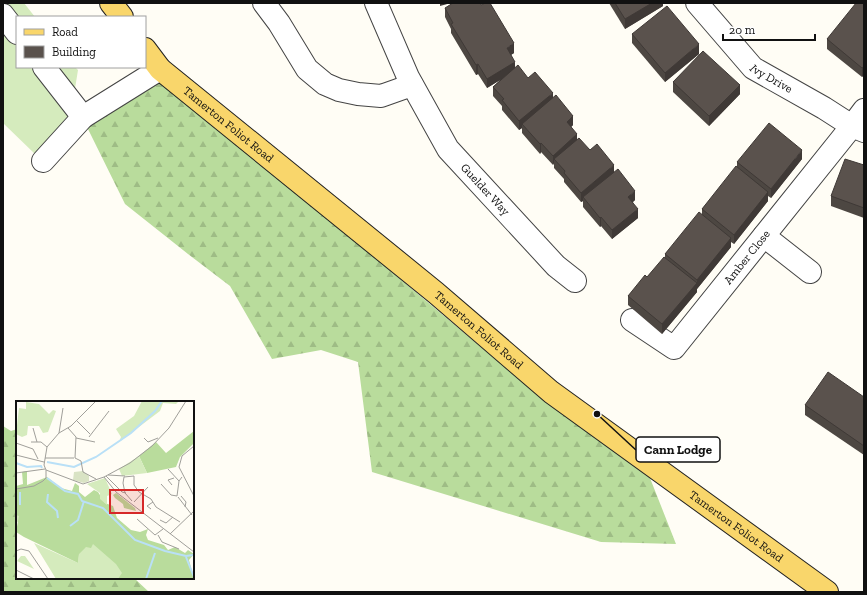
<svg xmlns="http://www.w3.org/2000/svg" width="867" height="595" viewBox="0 0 867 595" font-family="'Zilla Slab',serif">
  <defs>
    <pattern id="forest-firs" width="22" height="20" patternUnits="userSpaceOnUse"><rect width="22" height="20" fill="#b9dc9c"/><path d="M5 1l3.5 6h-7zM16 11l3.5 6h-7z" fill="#9ebc85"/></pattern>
  </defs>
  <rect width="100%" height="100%" fill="#fffdf5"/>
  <g fill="url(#forest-firs)">
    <path d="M160,77L544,400L650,478L676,544L601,542L372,472L358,362L321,350L272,359L230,286L188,254L125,204L87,127Z"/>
    <path d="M3,426L11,431L17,429V578H134L149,592H3Z"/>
  </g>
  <path fill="#d5ebbd" d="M3,3H24L35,17H17V67H75L78,70L70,120L36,155L3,123Z"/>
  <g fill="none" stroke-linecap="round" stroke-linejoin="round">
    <g stroke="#444" stroke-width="24">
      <g id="minor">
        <path d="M264,3L279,23L307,69L325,84L339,90L358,94L381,96L412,85"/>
        <path id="s1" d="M376,3L408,77L448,149L556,266L575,281"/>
        <path id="s2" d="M697,3L753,68L824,108L852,126L864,131"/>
        <path d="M3,15L17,33"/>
        <path d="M44,67L83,117L160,69"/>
        <path d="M43,161L83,117"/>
        <path d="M764,236L810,272"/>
        <path id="s3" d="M632,320L674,348L852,126L864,110"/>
      </g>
    </g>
    <g stroke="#222" stroke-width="24">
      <g id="major">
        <path d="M111,3L122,17"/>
        <path id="s4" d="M145,49L160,69L436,293L551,392L827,592"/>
      </g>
    </g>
    <use href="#minor" stroke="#fff" stroke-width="22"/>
    <use href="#major" stroke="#f9d66b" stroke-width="22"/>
  </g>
  <g fill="#4d4742">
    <path d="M609,3H663V6L625,29Z"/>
    <path d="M864,3V75L862,77L827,49V39Z"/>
    <path d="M445,8L514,53L511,55L515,68L553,98L573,125L571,127L577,139L590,150L614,172L635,200L633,202L638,218L612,239L601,226L600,227L583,207V201L581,202L564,182V179L554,168V163L553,165L541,152L540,154L522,133V128L519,130L502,110V106L493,96V87L500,80L487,88L478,74L476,75L451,33V29L445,17Z"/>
    <path d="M632,34L699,54L665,82L632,43Z"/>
    <path d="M673,82L740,94L709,126L673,92Z"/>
    <path d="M802,159L771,198L768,196V201L734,244L731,242V247L697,289V292L662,334L628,305V296L647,277L665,258V254L702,214V209L737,168V162Z"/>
    <path d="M864,165V218L831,206V196Z"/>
    <path d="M864,366V378L863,377V368Z"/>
    <path d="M864,397V455L805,415V405Z"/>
  </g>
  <g fill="#3f3936">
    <path d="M440,3H451L440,6Z"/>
    <path d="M652,3H663V6L625,29V19Z"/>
    <path d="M514,43V53L507,57V48Z"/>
    <path d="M699,44V54L665,82V73Z"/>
    <path d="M515,62V71L487,88V79Z"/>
    <path d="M478,64V74L476,75V65Z"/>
    <path d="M864,66V75L862,77V68Z"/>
    <path d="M740,85V94L709,126V116Z"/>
    <path d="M553,93V102L522,124V128L519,130V121Z"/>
    <path d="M573,116V125L567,131V122Z"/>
    <path d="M577,134V143L554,159V163L553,165V156Z"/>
    <path d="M541,143V152L540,154V144Z"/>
    <path d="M802,150V159L771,198V189Z"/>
    <path d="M614,165V174L583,197V201L581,202V193Z"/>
    <path d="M635,191V200L628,206V197Z"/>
    <path d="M768,192V201L734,244V235Z"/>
    <path d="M638,209V218L612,239V230Z"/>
    <path d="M601,217V226L600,227V218Z"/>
    <path d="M731,238V247L697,289V280Z"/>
    <path d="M697,283V292L662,334V324Z"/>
  </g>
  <g fill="#5a524d" stroke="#3f3936">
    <path d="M453,3H480L481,5L485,3H490L514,43L507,48L515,62L487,79L478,64L476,65L451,24L453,23L445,8Z"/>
    <path d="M615,3H652L625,19Z"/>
    <path d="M856,3H864V66L862,68L827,39Z"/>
    <path d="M667,6L699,44L665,73L632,34Z"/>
    <path d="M703,51L740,85L709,116L673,82Z"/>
    <path d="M518,65L528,78L535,72L553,93L519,121L502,100L504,99L493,87Z"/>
    <path d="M556,95L573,116L567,122L577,134L553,156L541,143L540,144L522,124Z"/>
    <path d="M769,123L802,150L771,189L737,162Z"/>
    <path d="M579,138L590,150L597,144L614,165L581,193L564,173L565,171L554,159Z"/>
    <path d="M845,159L864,165V208L831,196Z"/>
    <path d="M736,166L768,192L734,235L702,209Z"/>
    <path d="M618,169L635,191L628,197L638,209L612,230L601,217L600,218L583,197Z"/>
    <path d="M699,212L731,238L697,280L665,254Z"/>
    <path d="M664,257L697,283L662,324L628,296L645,275L647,277Z"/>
    <path d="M828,372L864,397V446L805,405Z"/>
  </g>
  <g text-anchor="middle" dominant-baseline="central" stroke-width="4" stroke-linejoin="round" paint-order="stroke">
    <g font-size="12" fill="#111" stroke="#fff">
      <text stroke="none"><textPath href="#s2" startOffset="107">Ivy Drive</textPath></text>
      <text stroke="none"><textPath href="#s4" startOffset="113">Tamerton Foliot Road</textPath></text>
      <text stroke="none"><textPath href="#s1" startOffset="218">Guelder Way</textPath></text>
      <text stroke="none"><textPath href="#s3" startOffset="167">Amber Close</textPath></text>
      <text stroke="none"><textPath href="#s4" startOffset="437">Tamerton Foliot Road</textPath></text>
      <text stroke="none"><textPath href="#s4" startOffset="761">Tamerton Foliot Road</textPath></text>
    </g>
  </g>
  <g transform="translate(16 401)">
    <rect width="178" height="178" fill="#fffdf5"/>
    <path d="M126,0H163L160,3L147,2L144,10L103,41L105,36L100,28L118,15ZM10,1L23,3L33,13L37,9L40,10L32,31L27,32L23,25H12L11,34L6,36L0,33L3,7L10,8ZM7,88L123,178H40L18,142L62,162L63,153L0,120V124V93ZM5,155H9L18,168L1,160Z" fill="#d5ebbd"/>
    <path d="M178,30V42L164,56L160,66L131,72L123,55L140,41L150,52ZM11,70V84L31,76L45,87L56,90L59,82L63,85V91L69,96L78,89L82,91L89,102L97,105L101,117L115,129L124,131L132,128L130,134L132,139L148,144L152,149L159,146L169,152L172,149L178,153L173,159L178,178H102L106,172L100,163L77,143L75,147L70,146L63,153L62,162L8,136L0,131L3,115L0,114V85L7,83L6,71ZM100,92L119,107L120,110L108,107L107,103L99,97L97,94Z" fill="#b9dc9c"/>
    <path d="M67,70L73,75V80L68,82L57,79L58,71Z" fill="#d9e3c4"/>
    <path d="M123,55L131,72L106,75L103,68ZM89,77L96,93L91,95V104L84,98V92L71,83Z" fill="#d5ebbd"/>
    <path fill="none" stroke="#b9e0f7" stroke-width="2" d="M31,61L58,66L80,56L115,32L139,10L146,0H151M0,62L11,66L25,65L26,67M31,77L49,90L62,93L66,100L87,107L119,139L149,150L170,155L177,154M32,93L31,101L41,110L42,117M4,104V91M54,125L62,119L68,100M170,156L178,176M130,178L139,152"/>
    <path fill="none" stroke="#a09f9a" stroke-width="1" d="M61,20L74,33M17,27L21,41M52,27L60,36L59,57M43,32L47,7M73,36L93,10M60,37L79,41M128,37L132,41L142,37M15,41H25L31,46M0,42L17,48L22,58M178,45L166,55L163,66L178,95M0,54L28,61M29,57H58M59,57L65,60L67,71L80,78M152,68L163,80M30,69L67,83L88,76L114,62L136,45L153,27L170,0M30,69L28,64L31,46L43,32L55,25L80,0M0,72L29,68M92,74L109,75M90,75L106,91L110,92M88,76L100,91L178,151M145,83L155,94L161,95L163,80L166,76M156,84L152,79L158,77M0,88L18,85L27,80L30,77V69M165,95L170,101L169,106M162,96L176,114M116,100L109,92L107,82L108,76L118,75V84L123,91L135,98L140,106L164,121M118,101L132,86M135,108L131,105L137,101M121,118L139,134L147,128M144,119L150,122L157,116M154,133L178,110M142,134L146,141L163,148M0,150L5,148L13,150L32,178M0,169L18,178"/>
    <path fill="#d62828" fill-opacity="0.15" stroke="#d62828" stroke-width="2" d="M94,89H127V112H94Z"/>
    <rect width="178" height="178" fill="none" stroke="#111" stroke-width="2"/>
  </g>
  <path fill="none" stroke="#111" stroke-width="1.5" d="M597 414L636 450"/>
  <circle fill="#111" stroke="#fff" stroke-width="1.5" cx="597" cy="414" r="4"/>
  <rect fill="#fff" stroke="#111" stroke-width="1.5" x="636" y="437" width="84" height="25" rx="4"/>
  <g font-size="13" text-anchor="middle" font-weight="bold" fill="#111">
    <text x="678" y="454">Cann Lodge</text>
  </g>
  <rect width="867" height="595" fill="none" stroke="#111111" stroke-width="8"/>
  <rect x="16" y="16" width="130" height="52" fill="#ffffff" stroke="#a0a0a0"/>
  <rect x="24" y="29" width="20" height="6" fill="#f9d66b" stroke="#a0a0a0"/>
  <text x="52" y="36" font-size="12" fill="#111111">Road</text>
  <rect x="24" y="46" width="20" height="12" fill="#5a524d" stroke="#a0a0a0"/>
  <text x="52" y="56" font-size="12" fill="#111111">Building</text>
  <path d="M723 34v6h92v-6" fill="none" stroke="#111111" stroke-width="2"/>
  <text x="729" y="34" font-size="12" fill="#111111" stroke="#ffffff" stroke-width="3" paint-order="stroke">20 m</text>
</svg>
